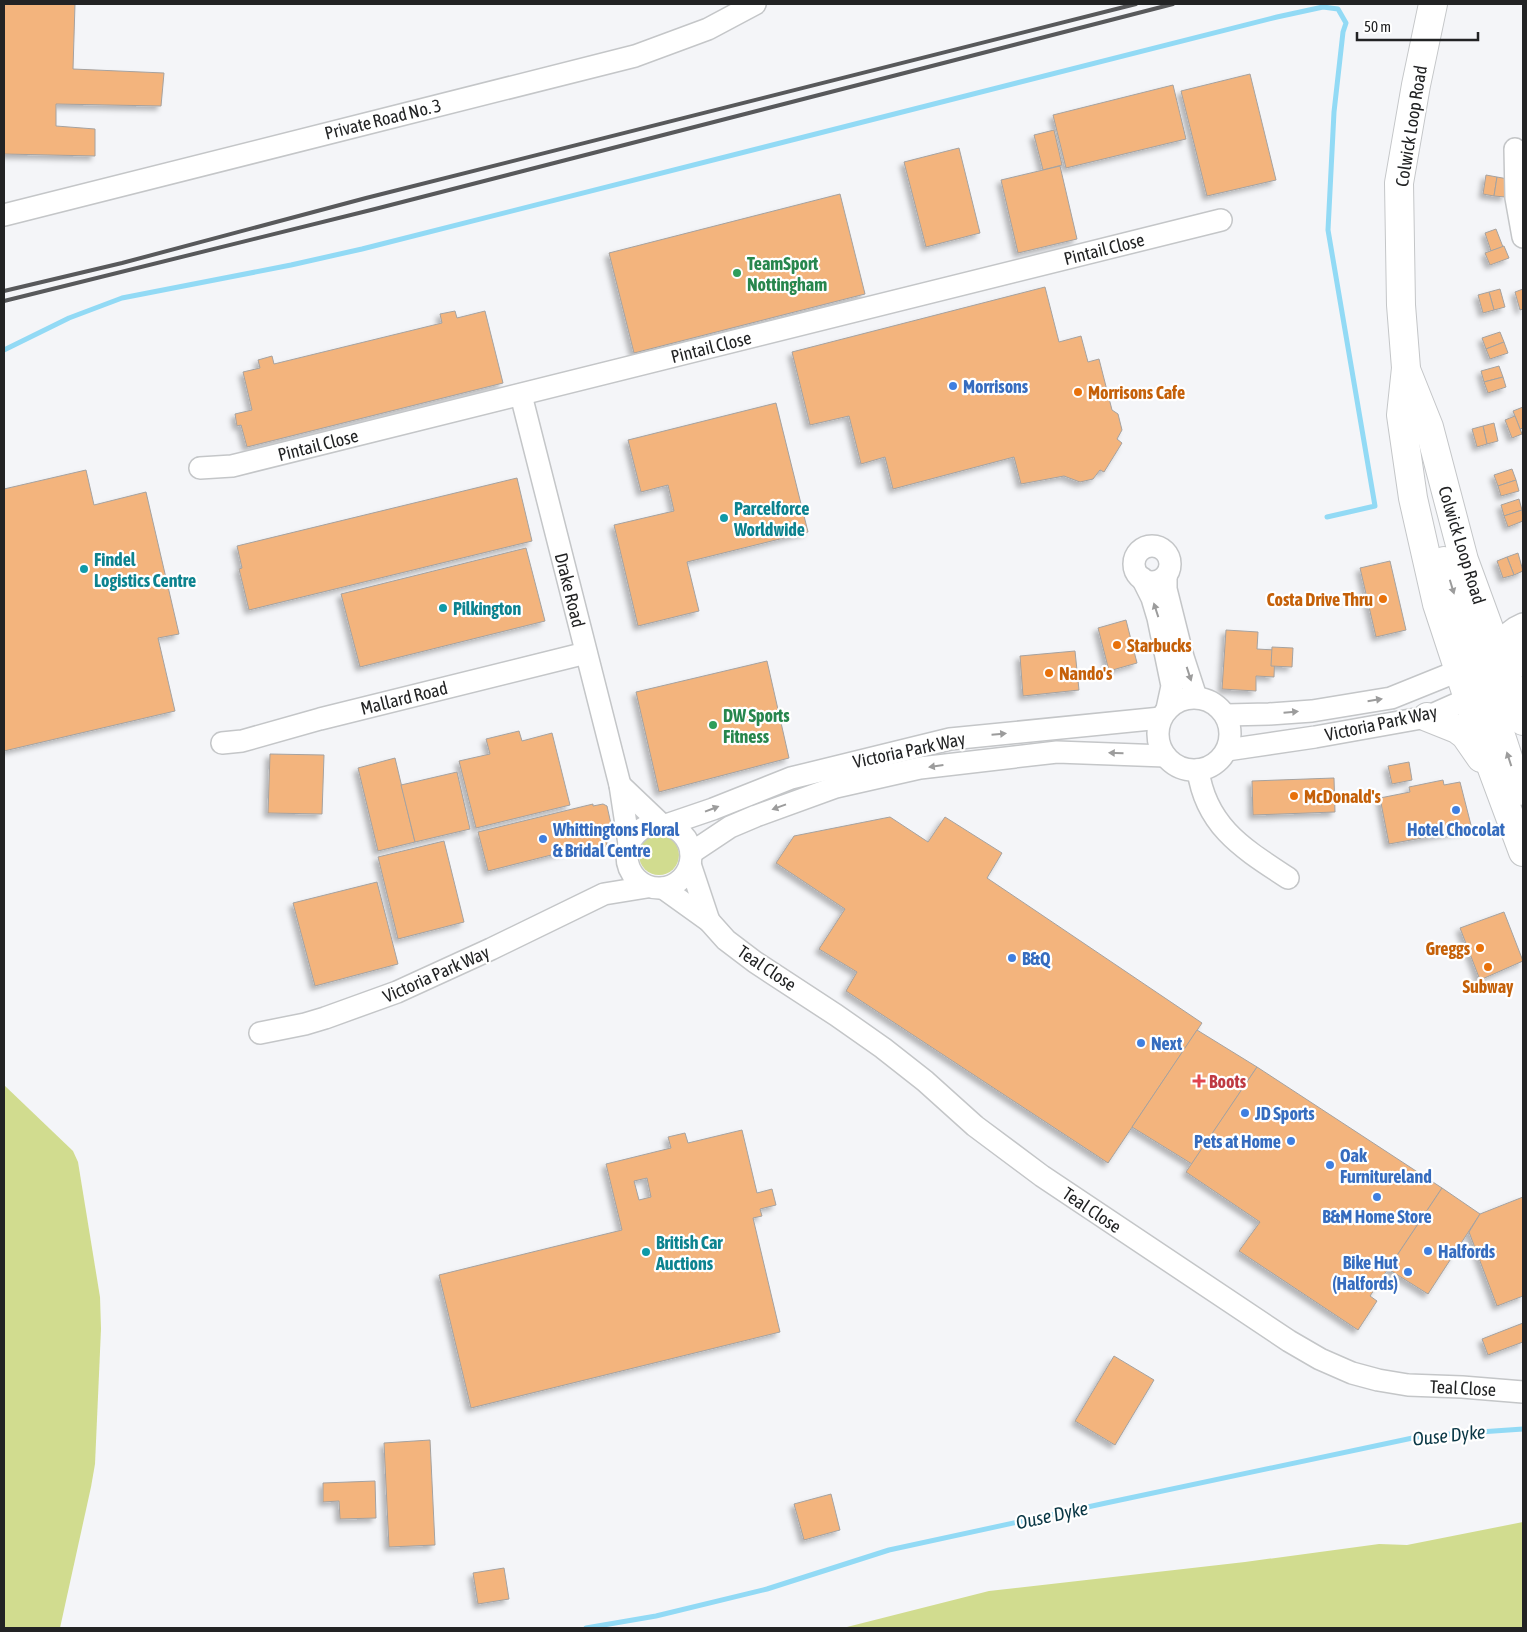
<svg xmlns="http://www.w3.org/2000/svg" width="1527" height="1632" viewBox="0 0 1527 1632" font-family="'Asap Condensed',sans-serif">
  <defs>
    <filter id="shadow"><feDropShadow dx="-4" dy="4" stdDeviation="2.5" flood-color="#0004"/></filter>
  </defs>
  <rect width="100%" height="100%" fill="#f4f5f8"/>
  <g fill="#d1dc8f">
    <circle cx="659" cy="855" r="20"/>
    <path d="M4,1085L73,1151L78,1162L100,1297L101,1329L95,1464L91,1487L60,1628H4Z"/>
    <path d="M1523,1522V1628H843L989,1591L1245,1562L1379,1544L1407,1545Z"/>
  </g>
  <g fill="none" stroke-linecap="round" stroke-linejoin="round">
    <g stroke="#92daf5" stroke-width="5">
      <path d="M4,350L69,318L122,298L291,265L362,249L1277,17L1323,7L1338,9L1346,23L1343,32L1334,112L1328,230L1375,506L1327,517"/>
      <path d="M586,1628L656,1616L767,1589L889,1550L1106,1503L1422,1436L1523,1429"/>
    </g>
  </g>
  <g fill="#f3b47d" stroke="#a5a2a0" fill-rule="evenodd" filter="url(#shadow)">
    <path d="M4,4H75L73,69L164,73L161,106L56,104V126L95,129V156L4,154Z"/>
    <path d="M1250,74L1276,180L1207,196L1181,91Z"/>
    <path d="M1173,85L1186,139L1066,168L1053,115Z"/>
    <path d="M1054,130L1062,165L1043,170L1034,135Z"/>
    <path d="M959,148L980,233L926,247L904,162Z"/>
    <path d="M1060,166L1077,239L1018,253L1001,180Z"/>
    <path d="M1486,175L1497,177L1494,196L1483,194Z"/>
    <path d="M1497,177L1508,179L1505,197L1494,196Z"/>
    <path d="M840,194L865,294L634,353L609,253Z"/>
    <path d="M1496,229L1503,247L1491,251L1485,233Z"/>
    <path d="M1504,246L1509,258L1490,265L1485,253Z"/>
    <path d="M1045,287L1059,342L1081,336L1088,362L1099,359L1112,410L1118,414L1122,430L1117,439L1122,443L1104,472L1100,470L1093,479L1080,482L1064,476L1021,484L1014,457L893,489L885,457L861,464L849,416L810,425L792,352Z"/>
    <path d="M1500,289L1505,307L1494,310L1489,292Z"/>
    <path d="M1523,289V309L1520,310L1515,292Z"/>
    <path d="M1489,292L1494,310L1483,313L1478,295Z"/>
    <path d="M455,311L457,318L485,311L503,383L247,447L241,425L237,426L235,414L252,410L243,372L260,368L258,360L272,356L274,364L442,323L440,314Z"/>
    <path d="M1500,332L1504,342L1486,349L1482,338Z"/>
    <path d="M1504,342L1508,353L1490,359L1486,349Z"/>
    <path d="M1499,366L1503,377L1484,382L1481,371Z"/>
    <path d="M1503,377L1506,387L1488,393L1484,382Z"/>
    <path d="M776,403L808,532L687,562L699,611L638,626L614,525L674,511L668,485L641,492L628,440Z"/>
    <path d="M1523,407V428L1520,429L1513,411Z"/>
    <path d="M1515,416L1522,434L1512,438L1505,420Z"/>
    <path d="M1494,423L1498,441L1487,444L1483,426Z"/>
    <path d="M1483,426L1487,444L1477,447L1472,429Z"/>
    <path d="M1512,469L1516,480L1498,486L1494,475Z"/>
    <path d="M86,470L94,505L146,492L179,634L158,638L175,711L4,751V489Z"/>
    <path d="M517,478L532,541L249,610L239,569L242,568L237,546Z"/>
    <path d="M1516,480L1519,491L1501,496L1498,486Z"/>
    <path d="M1519,499L1522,510L1504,516L1501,505Z"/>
    <path d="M1522,510L1523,521L1508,527L1504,516Z"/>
    <path d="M526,548L545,621L360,667L341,594Z"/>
    <path d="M1518,553L1523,571L1514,575L1507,557Z"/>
    <path d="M1507,557L1514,575L1503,578L1497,561Z"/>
    <path d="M1390,561L1406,630L1376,637L1360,568Z"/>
    <path d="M1126,620L1137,663L1109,671L1098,628Z"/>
    <path d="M1226,630L1258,632L1257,649L1275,650L1274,677L1256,676V691L1222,689Z"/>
    <path d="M1272,647L1293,648L1292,667L1271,666Z"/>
    <path d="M1075,651L1079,690L1023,696L1020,656Z"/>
    <path d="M767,661L789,758L659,792L636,692Z"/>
    <path d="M519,731L522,741L552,733L570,805L476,828L459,761L490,754L486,739Z"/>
    <path d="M270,754L324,755L322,814L268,813Z"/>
    <path d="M395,758L415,842L378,851L358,768Z"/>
    <path d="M1409,762L1412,780L1392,784L1388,766Z"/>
    <path d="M457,772L470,829L415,842L401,785Z"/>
    <path d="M1334,778L1335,812L1253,815L1252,781Z"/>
    <path d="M1443,780L1444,785L1460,782L1472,829L1389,844L1380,798L1410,792L1409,787Z"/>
    <path d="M593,804V806L603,804L607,806L611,824L608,828L599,830L600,834H603L605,835L607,843L605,847L594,849L591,845L488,871L478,832Z"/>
    <path d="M890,817L928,842L945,817L1002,853L987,878L1202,1023L1108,1163L846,991L857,972L819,949L845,909L776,863L794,836Z"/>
    <path d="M444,841L464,922L398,939L378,857Z"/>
    <path d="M377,882L398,964L315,986L293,903Z"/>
    <path d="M1504,912L1523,961L1480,980L1460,928Z"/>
    <path d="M1197,1030L1257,1067L1192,1164L1132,1127Z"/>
    <path d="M1257,1067L1442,1188L1370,1296L1377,1301L1358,1330L1239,1251L1260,1222L1186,1172Z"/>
    <path d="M742,1130L757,1193L772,1189L776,1205L760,1209L762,1216L753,1218L780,1332L471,1408L439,1275L622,1230L606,1164L671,1148L668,1137L685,1133L688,1143ZM647,1178L651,1197L639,1200L634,1181Z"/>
    <path d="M1442,1188L1480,1214L1428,1294L1388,1269Z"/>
    <path d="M1523,1197V1296L1497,1306L1469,1232L1480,1214Z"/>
    <path d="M1523,1323V1342L1488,1355L1482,1339Z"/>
    <path d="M1114,1356L1154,1380L1115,1445L1075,1421Z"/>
    <path d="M430,1440L435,1545L389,1547L384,1443Z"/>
    <path d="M375,1481L376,1518L340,1519L339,1501L323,1502V1483Z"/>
    <path d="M831,1494L840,1530L804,1540L794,1504Z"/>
    <path d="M504,1568L509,1599L478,1604L473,1573Z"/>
  </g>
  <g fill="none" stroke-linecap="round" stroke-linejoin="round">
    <g stroke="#c4c6c8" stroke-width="24">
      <g id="minor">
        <path d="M1515,149L1516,198L1523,237"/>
        <path d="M4,215L635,56L708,29L755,4"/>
        <path d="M521,395L620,785L629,844"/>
        <path d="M200,468L232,466L1221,220"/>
        <circle cx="1152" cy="564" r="18"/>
        <path d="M1166,576V589L1183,657L1196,697"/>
        <path d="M1142,578L1152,598L1158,618L1172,686L1167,709"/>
        <path d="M1485,658L1500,656L1523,643"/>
        <circle cx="1194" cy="734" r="36"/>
        <path d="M1226,715L1269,714L1312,711L1391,698L1458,671L1515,628L1523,624"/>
        <path d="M222,743L242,741L320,719L586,653"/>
        <path d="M1227,750L1315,737L1427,717L1463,701L1523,663"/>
        <path d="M1198,770C1206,827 1244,849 1288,878"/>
        <path d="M620,785L661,824"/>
        <circle cx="659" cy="856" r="32"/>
        <path d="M666,825L713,809L791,778L950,739L1161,718"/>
        <path d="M691,853L730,827L756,816L836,787L920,768L1057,752L1165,756"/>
        <path d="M690,864L709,921"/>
        <path d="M663,888L709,921L726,940L755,962L836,1015L883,1048L925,1081L975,1126L1042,1176L1289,1341L1320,1359L1352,1373L1378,1380L1408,1385L1462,1387L1523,1392"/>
        <path d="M260,1033L305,1024L325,1018L397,992L491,949L604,894L647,887"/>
      </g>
    </g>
    <g stroke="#c4c6c8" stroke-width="30">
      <g id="major">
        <path d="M1433,4L1416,85L1399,183L1401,305L1406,368L1401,415L1413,498L1437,604L1484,747L1523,852"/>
        <path d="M1407,372L1429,427L1464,560L1523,721"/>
        <path d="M1444,561L1519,791"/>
        <path d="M1427,717L1457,729L1465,735L1481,758"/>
      </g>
    </g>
    <use href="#minor" stroke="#fff" stroke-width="21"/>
    <use href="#major" stroke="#fff" stroke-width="28"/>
    <g stroke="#58595b" stroke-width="4">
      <path d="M4,291L122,263L366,198L1136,4"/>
      <path d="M4,301L375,209L1173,4"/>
    </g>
  </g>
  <defs><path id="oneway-solid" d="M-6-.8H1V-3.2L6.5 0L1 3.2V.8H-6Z" transform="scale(1.25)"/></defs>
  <g fill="#9c9c9c">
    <use href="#oneway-solid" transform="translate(1452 587) rotate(73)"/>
    <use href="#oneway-solid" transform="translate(1156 610) rotate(-108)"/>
    <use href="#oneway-solid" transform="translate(1189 674) rotate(72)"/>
    <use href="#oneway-solid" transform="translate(1375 700) rotate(-9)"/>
    <use href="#oneway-solid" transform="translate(1291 712) rotate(-5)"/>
    <use href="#oneway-solid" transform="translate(999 734) rotate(-5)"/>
    <use href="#oneway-solid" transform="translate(1116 753) rotate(-178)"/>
    <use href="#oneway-solid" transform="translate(1509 759) rotate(-108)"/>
    <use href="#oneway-solid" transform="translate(936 766) rotate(172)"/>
    <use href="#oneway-solid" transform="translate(779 807) rotate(160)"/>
    <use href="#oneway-solid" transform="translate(712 809) rotate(-21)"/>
  </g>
  <g fill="#2e9e5b" stroke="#fff" stroke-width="2">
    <circle cx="737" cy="273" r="5"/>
    <circle cx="713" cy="725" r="5"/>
  </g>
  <g fill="#3f7fe0" stroke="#fff" stroke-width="2">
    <circle cx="953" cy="386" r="5"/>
    <circle cx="1456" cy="810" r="5"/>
    <circle cx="543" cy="839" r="5"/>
    <circle cx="1012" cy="958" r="5"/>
    <circle cx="1141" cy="1043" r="5"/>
    <circle cx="1245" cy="1113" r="5"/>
    <circle cx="1291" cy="1141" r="5"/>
    <circle cx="1330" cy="1165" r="5"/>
    <circle cx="1377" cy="1197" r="5"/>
    <circle cx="1428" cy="1251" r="5"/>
    <circle cx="1408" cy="1272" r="5"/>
  </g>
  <g fill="#e8710a" stroke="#fff" stroke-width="2">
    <circle cx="1078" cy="392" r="5"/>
    <circle cx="1383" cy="599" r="5"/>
    <circle cx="1117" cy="645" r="5"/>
    <circle cx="1049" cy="673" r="5"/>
    <circle cx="1294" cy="796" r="5"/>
    <circle cx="1480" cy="948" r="5"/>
    <circle cx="1488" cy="967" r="5"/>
  </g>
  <g fill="#0f9aa8" stroke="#fff" stroke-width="2">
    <circle cx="724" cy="518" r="5"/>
    <circle cx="84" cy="569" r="5"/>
    <circle cx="443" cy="608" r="5"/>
    <circle cx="646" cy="1252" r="5"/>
  </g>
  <path fill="#e0444e" stroke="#fff" stroke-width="2" d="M1196.5 1073.5h5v5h5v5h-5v5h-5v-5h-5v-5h5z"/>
  <g text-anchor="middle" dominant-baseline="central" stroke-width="4.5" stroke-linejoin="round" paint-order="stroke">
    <g font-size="18" fill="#222324" stroke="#fff">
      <text transform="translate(383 119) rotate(-14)">Private Road No. 3</text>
      <text transform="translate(1411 126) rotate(-81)">Colwick Loop Road</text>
      <text transform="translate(1104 249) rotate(-14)">Pintail Close</text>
      <text transform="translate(711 347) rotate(-14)">Pintail Close</text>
      <text transform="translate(318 445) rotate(-14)">Pintail Close</text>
      <text transform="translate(1462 545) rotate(73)">Colwick Loop Road</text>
      <text transform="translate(570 590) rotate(76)">Drake Road</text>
      <text transform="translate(404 698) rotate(-14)">Mallard Road</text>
      <text transform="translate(1381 723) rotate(-12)">Victoria Park Way</text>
      <text transform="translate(909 750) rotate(-12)">Victoria Park Way</text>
      <text transform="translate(767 968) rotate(34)">Teal Close</text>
      <text transform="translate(436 974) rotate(-24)">Victoria Park Way</text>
      <text transform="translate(1092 1210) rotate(34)">Teal Close</text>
      <text transform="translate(1463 1388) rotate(3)">Teal Close</text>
    </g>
    <g font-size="18" font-weight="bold" fill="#27864d" stroke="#fff" text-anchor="start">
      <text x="747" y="263">TeamSport<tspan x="747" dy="21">Nottingham</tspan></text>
      <text x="723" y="715">DW Sports<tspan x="723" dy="21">Fitness</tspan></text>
    </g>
    <g font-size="18" font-weight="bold" fill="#366cbe" stroke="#fff" text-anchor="start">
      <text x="963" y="386">Morrisons</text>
      <text x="553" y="829">Whittingtons Floral<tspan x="553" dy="21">&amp; Bridal Centre</tspan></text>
      <text x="1456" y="829" text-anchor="middle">Hotel Chocolat</text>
      <text x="1022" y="958">B&amp;Q</text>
      <text x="1151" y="1043">Next</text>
      <text x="1255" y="1113">JD Sports</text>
      <text x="1281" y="1141" text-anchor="end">Pets at Home</text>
      <text x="1340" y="1155">Oak<tspan x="1340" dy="21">Furnitureland</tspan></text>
      <text x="1377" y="1216" text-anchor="middle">B&amp;M Home Store</text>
      <text x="1438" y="1251">Halfords</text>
      <text x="1398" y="1262" text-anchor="end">Bike Hut<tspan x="1398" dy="21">(Halfords)</tspan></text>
    </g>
    <g font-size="18" font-weight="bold" fill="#c56008" stroke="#fff" text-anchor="start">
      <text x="1088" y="392">Morrisons Cafe</text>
      <text x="1373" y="599" text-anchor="end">Costa Drive Thru</text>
      <text x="1127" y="645">Starbucks</text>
      <text x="1059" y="673">Nando's</text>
      <text x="1304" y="796">McDonald's</text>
      <text x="1470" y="948" text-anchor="end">Greggs</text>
      <text x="1488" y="986" text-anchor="middle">Subway</text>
    </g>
    <g font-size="18" font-weight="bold" fill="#0d838f" stroke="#fff" text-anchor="start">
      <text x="734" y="508">Parcelforce<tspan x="734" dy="21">Worldwide</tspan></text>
      <text x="94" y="559">Findel<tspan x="94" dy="21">Logistics Centre</tspan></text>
      <text x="453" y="608">Pilkington</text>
      <text x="656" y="1242">British Car<tspan x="656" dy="21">Auctions</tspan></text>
    </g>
    <g font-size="18" font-weight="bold" fill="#be3a42" stroke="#fff" text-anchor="start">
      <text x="1209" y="1081">Boots</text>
    </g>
    <g font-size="19" font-style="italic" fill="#0a3745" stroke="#fff">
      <text transform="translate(1449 1435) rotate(-6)">Ouse Dyke</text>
      <text transform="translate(1052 1515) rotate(-12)">Ouse Dyke</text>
    </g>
  </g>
  <rect width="1527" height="1632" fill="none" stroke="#222324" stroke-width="10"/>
  <path d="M1357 32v8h121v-8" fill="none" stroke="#222324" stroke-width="2.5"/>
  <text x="1364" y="32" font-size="15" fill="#222324" stroke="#ffffff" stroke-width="4" paint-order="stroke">50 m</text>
</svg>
